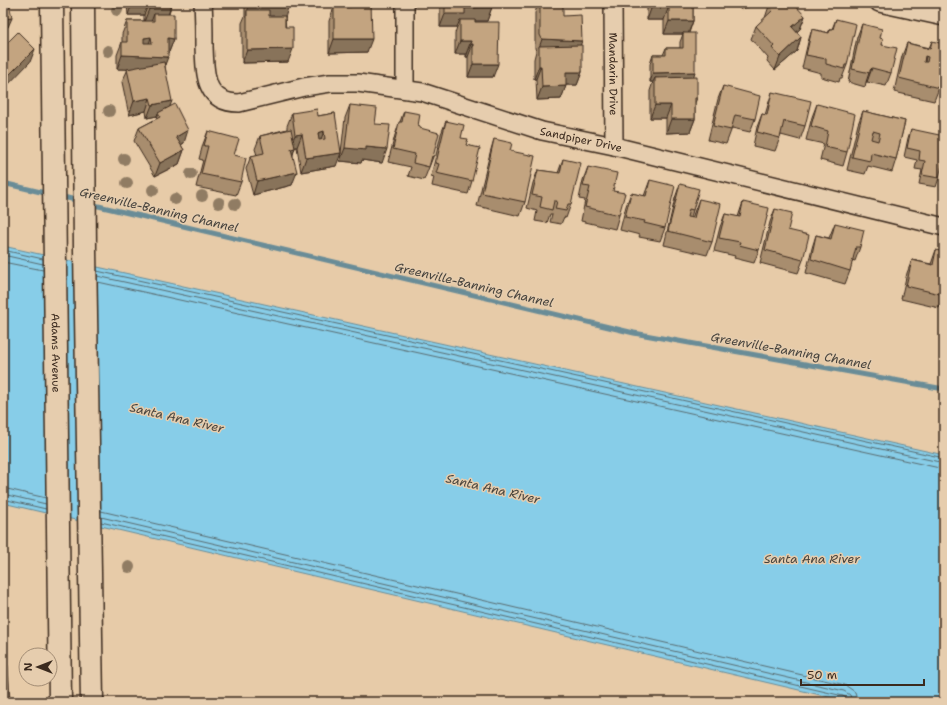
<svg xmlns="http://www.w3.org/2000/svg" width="947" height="705" viewBox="0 0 947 705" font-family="'Shantell Sans',sans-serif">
  <rect width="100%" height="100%" fill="#e7cba8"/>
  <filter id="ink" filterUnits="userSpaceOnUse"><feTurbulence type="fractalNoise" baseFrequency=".025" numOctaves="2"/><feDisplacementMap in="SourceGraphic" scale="8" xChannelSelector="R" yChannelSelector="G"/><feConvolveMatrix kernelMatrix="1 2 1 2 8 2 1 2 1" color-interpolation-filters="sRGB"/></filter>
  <g filter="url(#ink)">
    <path fill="#87cde8" stroke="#698c97" d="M3,246L944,455V702H850L3,503Z"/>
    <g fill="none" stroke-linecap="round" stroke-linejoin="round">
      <g stroke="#596b6f" stroke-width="1">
        <path d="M3,250L43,259"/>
        <path d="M3,255L43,264"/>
        <path d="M3,262L43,270"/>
        <path d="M97,271L944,458"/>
        <path d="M97,276L944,463"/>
        <path d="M98,282L944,469"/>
        <path d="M3,488L46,498"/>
        <path d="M3,494L46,504"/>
        <path d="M3,499L46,509"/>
        <path d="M101,511L845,685L855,692L858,702"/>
        <path d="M101,517L844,691L850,695L852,702"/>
        <path d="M101,522L843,696L846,698L847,702"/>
      </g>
      <g stroke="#698c97" stroke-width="5">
        <path d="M3,183L49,194"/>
        <path d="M59,196L80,201"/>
        <path d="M90,204L634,333L944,389"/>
      </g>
      <g stroke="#3b2a1e" stroke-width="11">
        <path id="lane" d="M3,667L5,702"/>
      </g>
      <g stroke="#3b2a1e" stroke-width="20">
        <g id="street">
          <path id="s1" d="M203,3C204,17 204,32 204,46C205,73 204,103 239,103L304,87L330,83H358L422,92L542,131L614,146L944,227"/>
          <path d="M405,3V89"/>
          <path id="s2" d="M613,3L614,146"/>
          <path d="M879,3L944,17"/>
        </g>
      </g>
      <g stroke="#3b2a1e" stroke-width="25">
        <g id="primary">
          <path id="s3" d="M52,3L60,702"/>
          <path d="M83,3L85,250L92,702"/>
        </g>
      </g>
      <use href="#lane" stroke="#e6cdae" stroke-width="8"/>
      <use href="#street" stroke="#e6cdae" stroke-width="17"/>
      <use href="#primary" stroke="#e6cdae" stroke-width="22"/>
    </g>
    <g fill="#907c63">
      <circle cx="117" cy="10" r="6"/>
      <circle cx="108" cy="51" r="6"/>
      <circle cx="109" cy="111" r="6"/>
      <circle cx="124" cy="159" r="6"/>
      <circle cx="191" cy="174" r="6"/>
      <circle cx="127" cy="183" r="6"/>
      <circle cx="153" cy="190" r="6"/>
      <circle cx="202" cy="196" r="6"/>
      <circle cx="175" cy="199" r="6"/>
      <circle cx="219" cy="203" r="6"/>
      <circle cx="235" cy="204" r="6"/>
      <circle cx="129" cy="567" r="6"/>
    </g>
    <g fill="#a88d6e" stroke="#3b2a1e" fill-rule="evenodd">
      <path d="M127,3H170V9L169,14L174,39L169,52H168L165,65L170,107L184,143L181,145L184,150L179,164L155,176L134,141L139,128L156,119L157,116L147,118L146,111L129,115L122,82L128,69H117V55L122,42V34L127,21H144V15H128Z"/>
      <path d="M245,3H289L285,16L288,62L242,63V23L245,16Z"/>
      <path d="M350,3H372L371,6L367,52L329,53V21L334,7H348Z"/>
      <path d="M440,3H492V7L487,21H475V22L493,77H468V57H466V54H455V33L457,27H440Z"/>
      <path d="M538,3H540L563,16L580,45L582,72L577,85H566L561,99L537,100L536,79H534V59L536,51L535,48V13Z"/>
      <path d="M647,3H694L693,6V21L689,33L694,78L697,98L695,103V119L690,132L666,133V118H650V91L653,82H650V64L653,55H663L666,48H680V42L683,34H664V20H647Z"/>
      <path d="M738,3H762L740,9Z"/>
      <path d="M769,6L805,16L800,29L797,32L801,37L797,51L775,70L767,61L768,58L751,39L756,26L765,18Z"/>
      <path d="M836,19L847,65L842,78H840L839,82L821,77V73L802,68L808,42L812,29L828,33L830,29H832Z"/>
      <path d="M862,24L880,38L891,73L886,86L867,82H866L865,87L848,82L857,37Z"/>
      <path d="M932,41L939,88L934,101L894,92L902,56L907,43L929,48ZM925,56H926L925,62H924Z"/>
      <path d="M723,86L755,119L750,132L732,128L726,144L708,140L718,99Z"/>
      <path d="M944,88V101L941,100Z"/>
      <path d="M772,92L805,126L800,140L781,135L775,151L753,146L757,127L762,114L765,115L768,105Z"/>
      <path d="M817,104L847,152L843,166L820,160L824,144L806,140L812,117Z"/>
      <path d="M350,105L375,124L382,163L362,160L361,163L340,161L345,118Z"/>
      <path d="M404,111L420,128L433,157L424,180L408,176L411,167L388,162L395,135Z"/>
      <path d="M863,111L905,121L896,159L892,172L868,166L865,174L847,170L858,124Z"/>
      <path d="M292,113L318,116L335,113L336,166L301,172L297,147H295L293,155L292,185L253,195L246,169L251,156L257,155L255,149L260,136L287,129V126Z"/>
      <path d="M446,121L466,145L472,181L468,194L432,186L434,177L431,176L441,134Z"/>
      <path d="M911,129L939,178L936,187L919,184L922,170L915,169L917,160L904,157L908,138Z"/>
      <path d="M208,131L234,155L241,182L236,195L196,187L203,160L199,159L203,144Z"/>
      <path d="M494,139L525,202L520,216L477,206L490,153Z"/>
      <path d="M563,159L571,204L566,218L564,217L561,224L550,222L552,214H550L547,223L535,221L537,211L527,208L533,183L538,170L558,173Z"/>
      <path d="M588,167L613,191L619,215L615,229L581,221L585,200L579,199L583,180Z"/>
      <path d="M944,177V191L941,190Z"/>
      <path d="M650,180L665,228L660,241L639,237L640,235L620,230L626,206L631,193L644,196Z"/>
      <path d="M680,184L693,210L691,217L692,218L699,199L712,242L707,255L664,245L675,198Z"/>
      <path d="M743,202L759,250L754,263L734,258L735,256L714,251L720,227L725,214L738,217Z"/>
      <path d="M775,209L788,230L803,260L798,273L760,263L770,222Z"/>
      <path d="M835,223L860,247L855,261L852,260L850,271L845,284L806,273L812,248L816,235L829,238Z"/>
      <path d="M936,250L944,295L939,308L901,299L907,273L912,260L931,264Z"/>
    </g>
    <g fill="#88735a" stroke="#3b2a1e">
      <path d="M132,3H149L144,15H128Z"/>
      <path d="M742,3H762L740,9Z"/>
      <path d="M250,4H289L285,18H247V12Z"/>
      <path d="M652,6H669L664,20H647Z"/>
      <path d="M492,7L487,21H463L460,20L457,27H440L445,14L465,8Z"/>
      <path d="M149,9H170L166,22L154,14L151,22H144Z"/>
      <path d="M805,16L800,29L787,40L792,27Z"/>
      <path d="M12,18L8,27L3,28V19Z"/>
      <path d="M669,21H693L688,34L683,33V34H664Z"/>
      <path d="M151,37L147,51H140L144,38Z"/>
      <path d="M801,37L797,51L775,70L780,57Z"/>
      <path d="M168,38L174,39L169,52H163Z"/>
      <path d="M334,39H372L367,52L329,53Z"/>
      <path d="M542,39L582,41L577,54L539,48Z"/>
      <path d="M460,41H471L466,54H455Z"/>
      <path d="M471,44H473L468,57H466Z"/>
      <path d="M35,49L30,62L3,90V81Z"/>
      <path d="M293,49L288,62L242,63L247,50Z"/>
      <path d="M122,55L168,57L163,70L117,69Z"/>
      <path d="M473,64H498L493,77H468Z"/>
      <path d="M539,66H541L536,79H534Z"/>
      <path d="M872,68L867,82H866L870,70Z"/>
      <path d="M566,72H582L577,85H561Z"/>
      <path d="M695,72L692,81L655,78L653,82H650L653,73Z"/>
      <path d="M566,86L561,99L537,100L542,87Z"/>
      <path d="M150,98L146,111L129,115L134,101Z"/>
      <path d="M172,101L167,114L158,113L157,116L147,118L152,105Z"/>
      <path d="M655,105H671L666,118H650Z"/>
      <path d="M671,119H695L690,132L666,133Z"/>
      <path d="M188,130L184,143L171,150L176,137Z"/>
      <path d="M324,131L319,145L318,133Z"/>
      <path d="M302,134L297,147L290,148L295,135Z"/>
      <path d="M366,147L387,149L382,163L362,160L361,163L340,161L345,148Z"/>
      <path d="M295,148L290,161L291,149Z"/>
      <path d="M184,150L179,164L155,176L160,163Z"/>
      <path d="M341,153L336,166L301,172L306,158Z"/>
      <path d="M297,172L292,185L253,195L257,181Z"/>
    </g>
    <g fill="#c3a480" stroke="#3b2a1e" fill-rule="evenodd">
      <path d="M3,3H9L12,18L3,19Z"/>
      <rect x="149" y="3" width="21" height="6"/>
      <rect x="250" y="3" width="39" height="1"/>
      <path d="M351,3H371L372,39H334V7H351Z"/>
      <path d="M445,3H492V7L465,8V14H445Z"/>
      <path d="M540,3H563V16L581,15L582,41L542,39L540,35Z"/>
      <path d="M652,3H693V21H669V6H652Z"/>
      <path d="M772,3H793L805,16L792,27L801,37L780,57L772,48L774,46L756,26L773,10L769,6Z"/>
      <path d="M247,10H269V16H285V27H293V49L247,50Z"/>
      <path d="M154,14H174V39L168,38V57L122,55V42H127V21H154ZM151,37L152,43H144V38Z"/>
      <path d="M836,19L856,24L847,65H845L844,69L826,64V59L806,55L812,29L829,33L830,29H833Z"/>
      <path d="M460,20H475V22H499L498,64H473V44H471V41H460Z"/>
      <path d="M862,24L882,29L880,38L883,39L882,45L897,48L891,73L872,68L870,70V73L852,69Z"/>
      <path d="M18,32L35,49L3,81V47Z"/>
      <path d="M683,33H695V72L653,73V55H666V48H683Z"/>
      <path d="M932,41L944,44V69L939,88L899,78L907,43L930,49ZM925,56L928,57L927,62H924Z"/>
      <path d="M582,45V72H566V86L542,87L541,66H539V46Z"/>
      <path d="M164,62L172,101L152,105L150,98L134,101L127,69Z"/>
      <path d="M697,77V98H695V119H671V105H655V78Z"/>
      <path d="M723,86L760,96L755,119L735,115L731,130L713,126Z"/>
      <path d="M772,92L811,101L805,126L784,121L780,138L757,132L762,114L767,115Z"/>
      <path d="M175,104L188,130L176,137L184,150L160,163L139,128L160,117L158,113Z"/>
      <path d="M817,104L855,114L847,152L825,147L828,131L811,126Z"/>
      <path d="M350,105L377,108L375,124L390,125L387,149L366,147V150L345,148Z"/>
      <path d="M317,109L318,116L335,113L341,153L306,158L302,134L295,135L292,113ZM324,131L325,139L319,140L318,133Z"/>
      <path d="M404,111L420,114L418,126H420V128L439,133L433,157L432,156L429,167L413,163L415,154L393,149L399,122H402Z"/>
      <path d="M863,111L905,121L896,159L871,153L870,161L852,157ZM873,131L880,133L878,141L871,139Z"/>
      <path d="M446,121L464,125L461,138L468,139L466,145L480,148L472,181L436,173L439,164L436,163Z"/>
      <path d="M291,129L295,148L291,149L297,172L257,181L251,156L264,153L260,136Z"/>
      <path d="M911,129L944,136V155L939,178L922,175L925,161L919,160L920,151L907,148Z"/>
      <path d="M208,131L239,139L234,155L246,158L241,182L201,174L208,146H204Z"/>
      <path d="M494,139L512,143L510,151L535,156L525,202L482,193Z"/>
      <path d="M563,159L581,163L571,204H568L566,211L555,209L557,201H554L552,210L540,207L542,197L532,195L538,170L560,173Z"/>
      <path d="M588,167L617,173L613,191L625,193L619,215L585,207L590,187L583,186Z"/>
      <path d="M650,180L675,186L665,228L644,223L645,221L625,217L631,193L646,196Z"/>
      <path d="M680,184L699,189L693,210L689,209L687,217L694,218L699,199L721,204L712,242L668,231Z"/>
      <path d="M743,202L769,208L759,250L739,245L740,242L719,238L725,214L740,217Z"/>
      <path d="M775,209L792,213L788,230L809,235L803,260L765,250Z"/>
      <path d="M835,223L864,230L860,247H856L850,271L811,259L816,235L831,239Z"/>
      <path d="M936,250L944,252V295L906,286L912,260L933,265Z"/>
    </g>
  </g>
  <g text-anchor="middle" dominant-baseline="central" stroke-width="3" stroke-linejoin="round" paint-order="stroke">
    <g font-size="11" fill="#3b2a1e" stroke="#e6cdae">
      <text stroke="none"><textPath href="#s2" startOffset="71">Mandarin Drive</textPath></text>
      <text stroke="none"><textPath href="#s1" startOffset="472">Sandpiper Drive</textPath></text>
      <text stroke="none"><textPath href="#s3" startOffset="350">Adams Avenue</textPath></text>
    </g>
    <g font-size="12" font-style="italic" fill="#46423c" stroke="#e6cdae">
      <text transform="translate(159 210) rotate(13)">Greenville-Banning Channel</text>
      <text transform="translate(474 285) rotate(13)">Greenville-Banning Channel</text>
      <text transform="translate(791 351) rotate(10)">Greenville-Banning Channel</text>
      <text transform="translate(177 418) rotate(13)">Santa Ana River</text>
      <text transform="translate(493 489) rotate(13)">Santa Ana River</text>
      <text x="812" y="559">Santa Ana River</text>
    </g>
  </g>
  <rect width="947" height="705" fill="none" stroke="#e6cdae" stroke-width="16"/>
  <rect x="8" y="8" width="931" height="689" fill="none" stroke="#3b2a1e" stroke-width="1.5" filter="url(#ink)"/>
  <g transform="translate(38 667) rotate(270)"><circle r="19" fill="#e6cdae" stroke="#a28c74"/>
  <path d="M0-3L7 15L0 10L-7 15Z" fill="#3b2a1e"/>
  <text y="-6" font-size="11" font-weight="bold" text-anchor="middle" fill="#3b2a1e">N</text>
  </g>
  <path d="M801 679v6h123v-6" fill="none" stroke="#3b2a1e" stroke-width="2"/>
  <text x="807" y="679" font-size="12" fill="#3b2a1e" stroke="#e6cdae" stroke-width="3" paint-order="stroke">50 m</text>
</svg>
